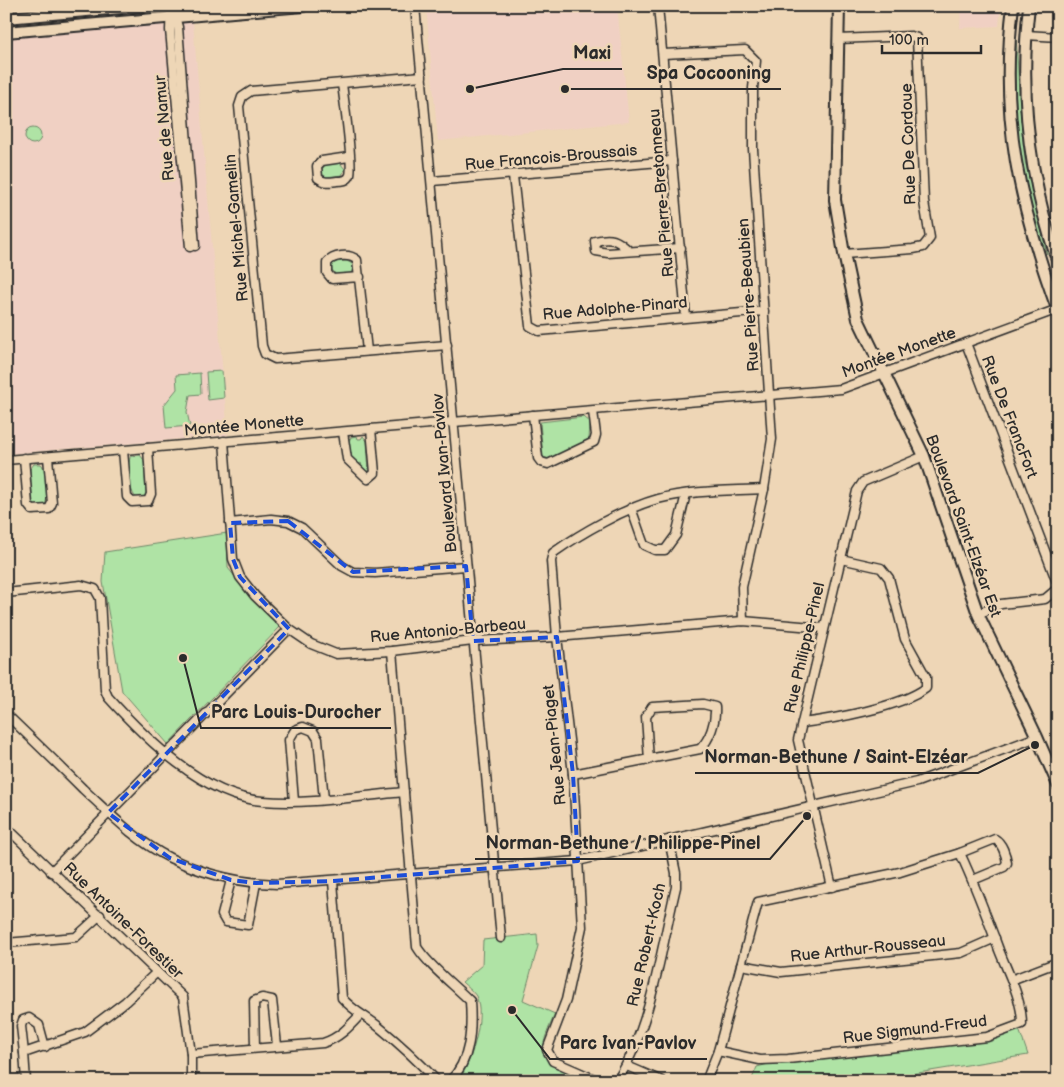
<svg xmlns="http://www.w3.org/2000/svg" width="1064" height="1087" viewBox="0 0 1064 1087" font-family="'Balsamiq Sans',sans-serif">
  <rect width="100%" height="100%" fill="#eed6b6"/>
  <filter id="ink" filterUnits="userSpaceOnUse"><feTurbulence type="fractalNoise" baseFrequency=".02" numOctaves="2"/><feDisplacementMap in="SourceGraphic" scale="10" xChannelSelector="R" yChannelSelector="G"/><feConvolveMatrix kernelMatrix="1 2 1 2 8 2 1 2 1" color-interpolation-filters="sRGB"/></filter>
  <g filter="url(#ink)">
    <g fill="#f0d0c3">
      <path d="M426,6H617L629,122L438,141Z"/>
      <path d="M961,6H1001L999,26L960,28Z"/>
      <path d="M193,22L228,435L6,454V38Z"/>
    </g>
    <g fill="#afe3a5" stroke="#6d8768">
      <path d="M1016,35L1020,109L1025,161L1047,254C1017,186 1013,109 1016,35Z"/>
      <circle cx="33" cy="136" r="8"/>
      <path d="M340,163L345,169L342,175L326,177L322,174V169L325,165Z"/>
      <path d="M347,261L354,265L351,273L336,275L330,267L334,262Z"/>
      <path d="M222,371L224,398L208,400L206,372Z"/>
      <path d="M200,373L201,394L190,395L187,412L190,426L166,428L164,405L177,389L176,375Z"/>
      <path d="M584,417L590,422L589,439L569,449L568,447L567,451L550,459L543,457L540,422Z"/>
      <path d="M357,436L358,439H361L363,436L367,441L369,474L360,466L362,464L360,463L359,465L351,457L349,441L351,437Z"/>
      <path d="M140,455L144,460L146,494L144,498H137C129,494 126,463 131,456Z"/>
      <path d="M34,464H41C47,469 50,499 44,506H36L33,503L30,469Z"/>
      <path d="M227,533L228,568L252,598L281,626L168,744L122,691L103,582L105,552Z"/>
      <path d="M537,934L538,946L523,1000L555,1014C538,1052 536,1058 576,1075L574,1081H458C471,1064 486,1017 476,996C473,991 466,986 462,982L482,965L483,940Z"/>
      <path d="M1015,1028L1020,1032L1028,1055L869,1081H751L757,1067L788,1059L987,1037Z"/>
    </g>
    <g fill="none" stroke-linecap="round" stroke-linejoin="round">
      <g stroke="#2b2b2b" stroke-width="11">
        <g id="street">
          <path d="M171,6L170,30L190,247"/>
          <path d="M415,6L501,938"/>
          <path d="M658,6L686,317"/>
          <path d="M174,13L178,27L195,246"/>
          <path d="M1026,35L1058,37"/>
          <path d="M838,39L911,36L917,38L924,202L930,238L923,247L913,249L844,254"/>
          <path d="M663,54L745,50L756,61L753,88V149L772,439L764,489L742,587L743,621"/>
          <path d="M422,76L251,91L242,97L239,106L262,346L265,354L275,359L447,345"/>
          <path d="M342,84C344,99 353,164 350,175C348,181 342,181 337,181C329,182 324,183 318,178L317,166L322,161L349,157"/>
          <path d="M513,176L530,326L539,331L764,311"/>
          <path d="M432,181L672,161"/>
          <path d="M629,251C617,239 611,237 595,241L596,251L608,253L681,248"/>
          <path d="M360,277L332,279L327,273V263C333,255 349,253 357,260L367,351"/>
          <path d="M966,343L1058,585"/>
          <path d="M533,415L538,458L541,462L548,464L594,442L596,435L593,411"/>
          <path d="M343,432L347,459L368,479L375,473L371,429"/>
          <path d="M224,441L233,559L240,577L255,596L289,629L311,644L336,654L392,651L473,641L557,637L743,621L824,628"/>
          <path d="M123,450L127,497L132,502L148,501L151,494L148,448"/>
          <path d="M24,458L28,505L32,510L49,509L52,503L48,457"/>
          <path d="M6,460L841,389L1058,309"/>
          <path d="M631,508L644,545L655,550H665L676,535L686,494"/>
          <path d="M230,523L271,519L288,521L302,528L342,566L353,572L375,573L466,566"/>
          <path d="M6,593L81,585L95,589L100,598L105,690L108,697C145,738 204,797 263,801C310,805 358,796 404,792"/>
          <path d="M978,614L1001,604L1045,599L1058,588"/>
          <path d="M392,651L417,947C428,965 454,985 470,1001C472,1029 471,1060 450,1081"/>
          <path d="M6,714C32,739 58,764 83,789C110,814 136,841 170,858C203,874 240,883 277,884L578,861L917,782L1037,737"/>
          <path d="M802,723C833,719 901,707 926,688V677L905,639L889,578L881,568L841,559"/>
          <path d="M573,774L700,749C710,739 716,722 715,707L703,704L652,707L646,717L649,760"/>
          <path d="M294,801L289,740L295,730L303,727L313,731L318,739L324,799"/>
          <path d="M6,827L183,997L191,1054V1081"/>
          <path d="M51,872L289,629"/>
          <path d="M231,880L222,915L226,922L248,925L256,883"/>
          <path d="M333,881L342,998C353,1011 367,1017 379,1027C400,1044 419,1062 437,1081"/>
          <path d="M832,887L798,740L802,723L857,491L863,482L924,456"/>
          <path d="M6,943L76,937L100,915"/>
          <path d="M741,965L781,972L961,953L995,938"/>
          <path d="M1011,980L1058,962"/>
          <path d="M255,1047L254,1001L262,998L272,1000L277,1045"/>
          <path d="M718,1051L760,1060L788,1059L987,1037L1022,1024C1022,999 1008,973 999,950C987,917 975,885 960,853"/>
          <path d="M24,1053L21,1026L23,1020L29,1018L39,1025L45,1047"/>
          <path d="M191,1054L323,1043C339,1038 349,1027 360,1015"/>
          <path d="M627,1066L662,1081"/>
          <path d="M26,1081L24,1053L85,1032L125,1002L157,972"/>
          <path d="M599,1081L553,1061L547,1050L566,1000L582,927L573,774L557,637L551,561L553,553C581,533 625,508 658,499C692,490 730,491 764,489"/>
          <path d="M617,1081C651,1027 661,949 676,887V873L669,840"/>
          <path d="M706,1081L718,1051L758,902L900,872L960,853L995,839C1002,843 1006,855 1007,863L1004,867L973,880"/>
        </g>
      </g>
      <g stroke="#2b2b2b" stroke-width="14">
        <g id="secondary">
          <path d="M839,6L835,200L844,254L858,319L924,456L978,614L1037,737L1058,785"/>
          <path d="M1013,6C999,117 1020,208 1058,311"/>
          <path d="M1029,6C1019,93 1029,179 1058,262"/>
          <path d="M6,18L144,6"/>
          <path d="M6,32L303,6"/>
        </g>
      </g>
      <use href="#street" stroke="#eed6b6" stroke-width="8"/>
      <use href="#secondary" stroke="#eed6b6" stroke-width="10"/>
    </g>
  </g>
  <path fill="none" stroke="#1d4ed8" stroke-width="4" stroke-dasharray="10 6" stroke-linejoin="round" d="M288,521L353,572L466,566L473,641L557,637L573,774L578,861L333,881L256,883L231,880L170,858L108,813L289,629L240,577L233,559L230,523Z"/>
  <g text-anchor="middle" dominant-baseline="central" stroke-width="5" stroke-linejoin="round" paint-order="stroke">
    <g font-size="16" fill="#2b2b2b" stroke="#eed6b6">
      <text transform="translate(165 128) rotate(-95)">Rue de Namur</text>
      <text transform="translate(909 144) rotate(-92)">Rue De Cordoue</text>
      <text transform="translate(551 158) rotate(-5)">Rue Francois-Broussais</text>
      <text transform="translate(662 193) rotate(-95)">Rue Pierre-Bretonneau</text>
      <text transform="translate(237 228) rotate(-95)">Rue Michel-Gamelin</text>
      <text transform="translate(749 295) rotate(-94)">Rue Pierre-Beaubien</text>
      <text transform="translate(615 309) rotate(-5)">Rue Adolphe-Pinard</text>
      <text transform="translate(899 353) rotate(-20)">Montée Monette</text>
      <text transform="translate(1009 417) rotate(69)">Rue De FrancFort</text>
      <text transform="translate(244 426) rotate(-5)">Montée Monette</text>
      <text transform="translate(445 473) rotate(-95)">Boulevard Ivan-Pavlov</text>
      <text transform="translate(963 526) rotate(70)">Boulevard Saint-Elzéar Est</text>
      <text transform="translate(448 631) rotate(-5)">Rue Antonio-Barbeau</text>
      <text transform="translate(805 648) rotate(-77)">Rue Philippe-Pinel</text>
      <text transform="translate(555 745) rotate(-96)">Rue Jean-Piaget</text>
      <text transform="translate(123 921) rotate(44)">Rue Antoine-Forestier</text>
      <text transform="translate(647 945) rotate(-77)">Rue Robert-Koch</text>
      <text transform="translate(868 949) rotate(-6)">Rue Arthur-Rousseau</text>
      <text transform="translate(915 1030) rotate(-7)">Rue Sigmund-Freud</text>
    </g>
  </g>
  <path fill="none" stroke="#2b2b2b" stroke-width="2" d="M470 89L563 69H622M565 89L637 89H781M183 658L201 728H391M1035 745L978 773H695M807 816L770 859H475M512 1010L550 1059H707"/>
  <g fill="#2b2b2b" stroke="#eed6b6" stroke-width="2">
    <circle cx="470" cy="89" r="5"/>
    <circle cx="565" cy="89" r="5"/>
    <circle cx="183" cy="658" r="5"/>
    <circle cx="1035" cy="745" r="5"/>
    <circle cx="807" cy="816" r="5"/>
    <circle cx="512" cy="1010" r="5"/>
  </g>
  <g font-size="18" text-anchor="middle" font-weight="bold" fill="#2b2b2b" stroke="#eed6b6" stroke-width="5" stroke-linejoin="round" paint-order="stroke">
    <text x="592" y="59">Maxi</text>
    <text x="709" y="79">Spa Cocooning</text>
    <text x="296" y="718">Parc Louis-Durocher</text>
    <text x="836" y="763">Norman-Bethune / Saint-Elzéar</text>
    <text x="623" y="849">Norman-Bethune / Philippe-Pinel</text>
    <text x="628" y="1049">Parc Ivan-Pavlov</text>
  </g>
  <rect width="1064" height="1087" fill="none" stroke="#eed6b6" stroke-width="25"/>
  <rect x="12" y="12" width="1039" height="1062" fill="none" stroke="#2b2b2b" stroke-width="2" filter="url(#ink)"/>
  <path d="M882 45v8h99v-8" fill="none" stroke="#2b2b2b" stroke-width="2.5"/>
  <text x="889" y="45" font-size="15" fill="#2b2b2b" stroke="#eed6b6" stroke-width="4" paint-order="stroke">100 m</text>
</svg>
